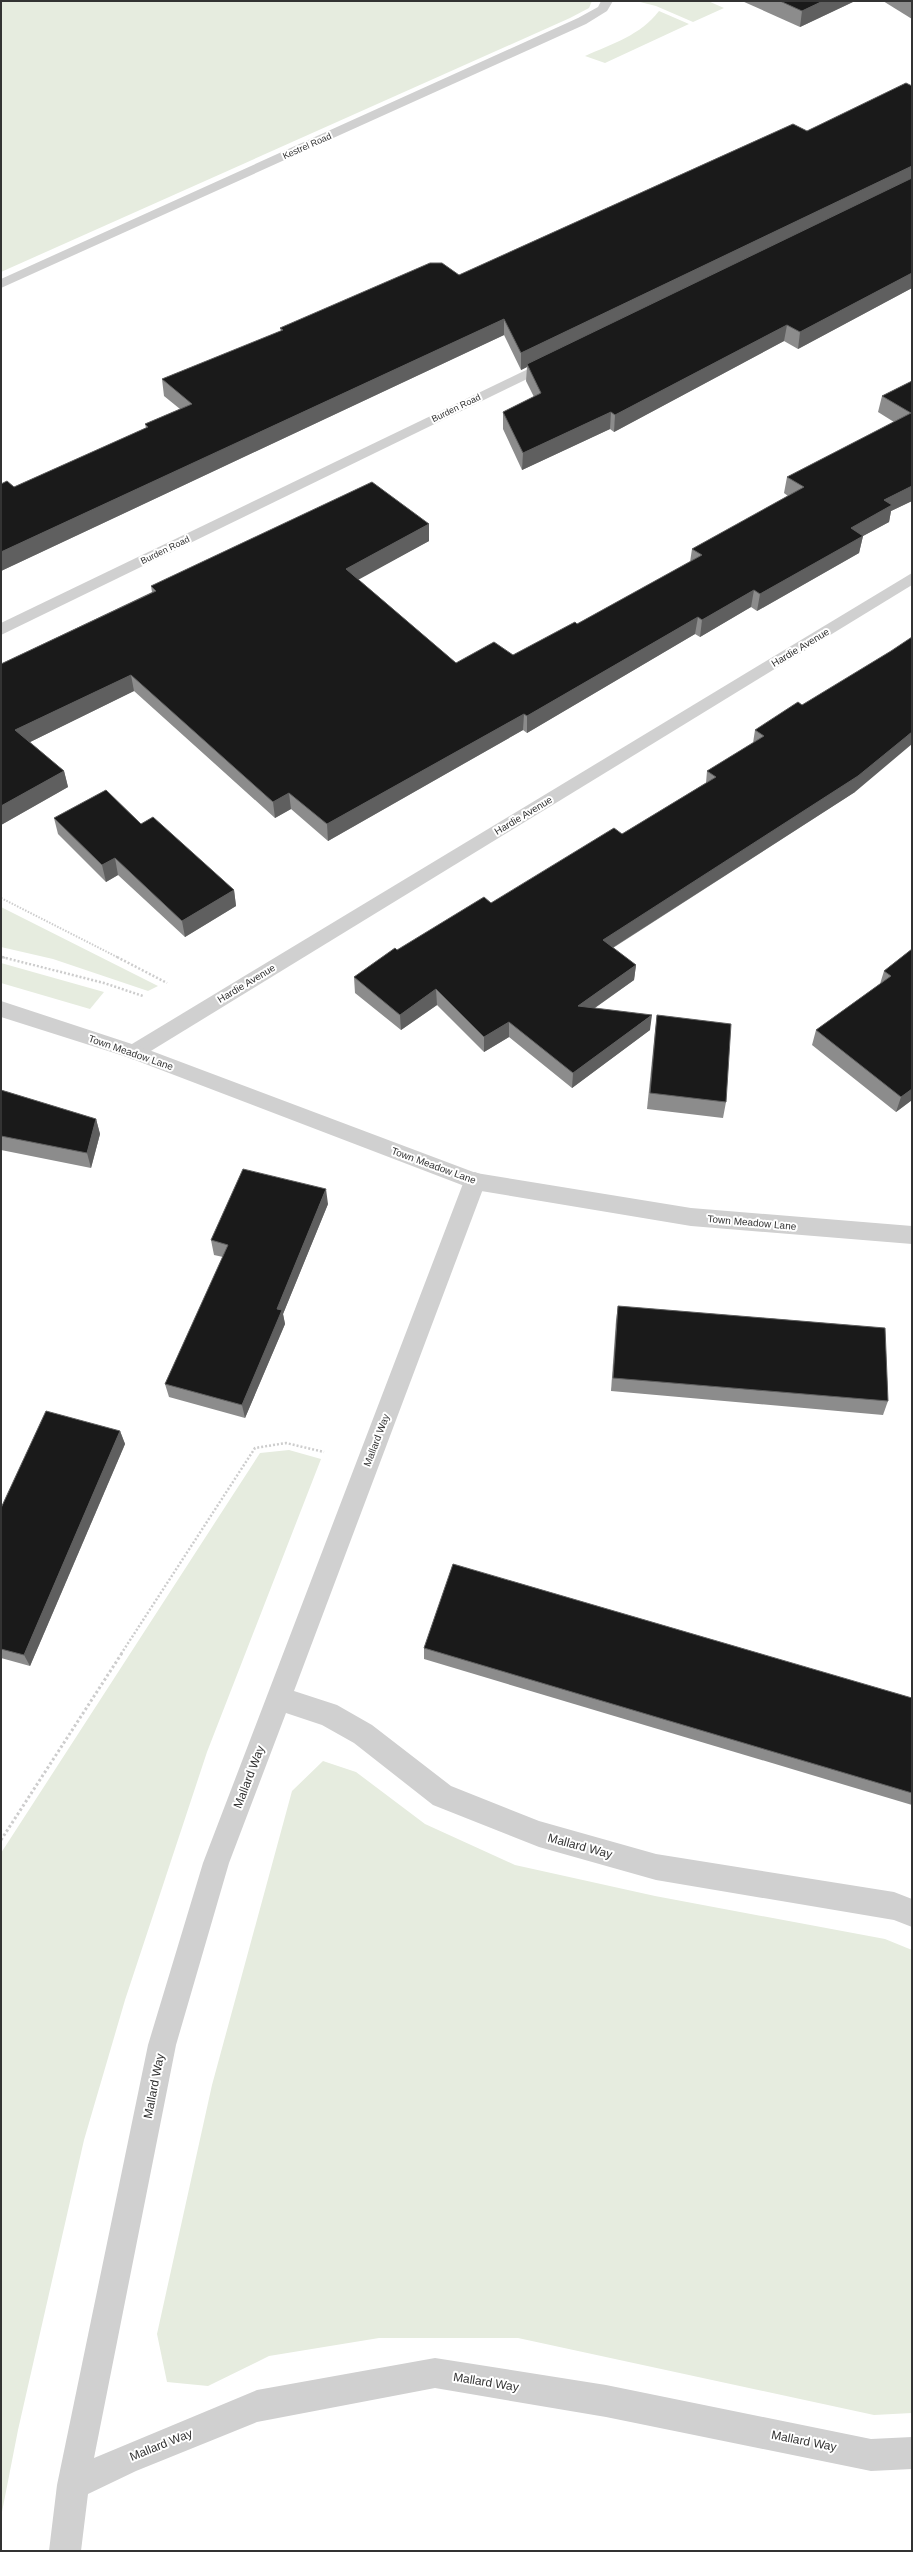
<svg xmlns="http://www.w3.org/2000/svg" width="913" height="2552" viewBox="0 0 913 2552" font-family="Helvetica,sans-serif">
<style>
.green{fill:#e6ecdf}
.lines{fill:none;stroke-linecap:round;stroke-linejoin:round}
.path-far2{stroke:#cdcdcd;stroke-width:2;stroke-dasharray:1.5 1.5;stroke-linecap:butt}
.path-far1{stroke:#cdcdcd;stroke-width:2.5;stroke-dasharray:2 2;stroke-linecap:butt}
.path{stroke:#cdcdcd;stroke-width:3;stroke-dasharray:2.5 2.5;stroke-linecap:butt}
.minor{fill:#d0d0d0;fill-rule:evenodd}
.tertiary{fill:#d0d0d0;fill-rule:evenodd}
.wall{fill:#8c8c8c}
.shaded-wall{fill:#5f5f5f}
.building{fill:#1a1a1a;stroke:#5f5f5f}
.labels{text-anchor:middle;stroke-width:4;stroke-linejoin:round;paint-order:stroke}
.far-street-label{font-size:9px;fill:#333;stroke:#fff}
.street-label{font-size:10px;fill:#333;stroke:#fff}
.near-street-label{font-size:12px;fill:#333;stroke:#fff}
</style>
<rect width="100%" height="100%" fill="#fff"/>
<g class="green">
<path d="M1 1H592L589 8 570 18 1 272Z"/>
<path d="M636 1H708L724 8 693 22 656 6Z"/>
<path d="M659 11 689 24 605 63 585 56C612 44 641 35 659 11Z"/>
<path d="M1 907 158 986 148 991 53 959 1 947Z"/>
<path d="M1 963 104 992 90 1009 1 983Z"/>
<path d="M289 1450 321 1459 207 1752 125 2000 84 2140 18 2430 1 2517V1853L260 1453Z"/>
<path d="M323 1761 356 1772 425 1824 515 1865 655 1896 885 1939 912 1950V2413L874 2415 518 2338H379L269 2356 208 2386 167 2382 157 2334 212 2085 292 1791Z"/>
</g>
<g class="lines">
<g class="path-far2">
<path d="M1 898 119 958"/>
<path d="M1 957 6 958"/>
</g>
<g class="path-far1">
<path d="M2 957 104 983 143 996"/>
<path d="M117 957 167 983"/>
<path d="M121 1654 255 1448 286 1443 324 1452"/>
</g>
<path class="path" d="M1 1840 122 1653"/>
<g class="minor">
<path d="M601 1H613L607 11 586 24 1 288V279L578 18 598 7Z"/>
<path d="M553 357 560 361 558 364 1 635V623Z"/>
<path d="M912 573V585L141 1057 134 1060 127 1057 124 1052 127 1047Z"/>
<path d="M475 1172 483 1175 486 1181 294 1691 337 1705 372 1725 451 1786 539 1821 656 1854 894 1892 912 1899V1927L894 1920 656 1880 539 1847 433 1805 354 1743 322 1725 286 1713 229 1863 176 2045 94 2458 257 2390 435 2358 606 2385 871 2439 912 2437V2469L871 2471 606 2417 435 2388 257 2422 136 2471 88 2494 81 2551H49L57 2485 148 2045 203 1863 464 1181 467 1175Z"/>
</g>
<path class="tertiary" d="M1 1001 141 1047 476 1173 691 1208 912 1226V1244L691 1226 475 1190 127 1057 1 1017Z"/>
</g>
<g class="wall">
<path d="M742 1H855L800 27Z"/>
<path d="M883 1H912V19Z"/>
<path d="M912 86V288L798 349 784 341 614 432 610 429 522 470 503 429V412L534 397 526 381 527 367 521 370 504 335 1 571V484L14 487 146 428 145 424 180 409 164 396 162 379 281 331 280 328 459 275 807 131Z"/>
<path d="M912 381V501L891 511 889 522 863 536 859 553 757 611 751 607 700 637 695 634 527 733 523 730 328 841 291 809 275 818 134 691 30 742 64 771 68 787 1 825V664L152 592 151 586 429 524V541L358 579 456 663 513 655 577 624 690 562 692 549 788 496 784 493 787 477 894 422 878 412 882 396Z"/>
<path d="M755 730 855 792 613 948 636 965 634 980 595 1008 650 1030 572 1088 509 1037 484 1052 437 1005 401 1030 355 993 354 977 397 950 491 903 622 834 706 783 707 771 753 743Z"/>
<path d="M54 818 141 824 234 890 236 906 185 937 118 875 106 882 58 834Z"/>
<path d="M912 949V1100L896 1112 812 1045 816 1030 880 984 884 971Z"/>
<path d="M657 1015 726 1102 723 1118 647 1109 655 1031Z"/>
<path d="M1 1090 96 1119 100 1134 91 1168 1 1150Z"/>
<path d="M328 1204 283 1314 285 1324 245 1418 169 1397 165 1384 223 1257 214 1255 211 1240Z"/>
<path d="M618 1306 888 1401 883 1415 611 1391 616 1320Z"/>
<path d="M120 1431 125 1444 30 1666 1 1658V1508Z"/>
<path d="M424 1648 912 1698V1805L424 1659Z"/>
</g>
<g class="shaded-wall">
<path d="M823 1H855L800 27 802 11Z"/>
<path d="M912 166V177L911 181 527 364V367L521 370V353Z"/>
<path d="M912 273V288L798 349 800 332Z"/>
<path d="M504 319V335L1 571V552Z"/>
<path d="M787 325 784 341 614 432 615 415Z"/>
<path d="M611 412 610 429 522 470 523 453Z"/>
<path d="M912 486V501L891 511 889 522 863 536 859 553 757 611 760 594 851 528 884 500Z"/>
<path d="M429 524V541L347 586 346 569Z"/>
<path d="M754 590 751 607 700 637 702 620Z"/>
<path d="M698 617 695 634 527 733V716Z"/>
<path d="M131 675 134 691 20 747 15 730Z"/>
<path d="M524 714 523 730 328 841 327 824Z"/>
<path d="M912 732V744L855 792 601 955 603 940Z"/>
<path d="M64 771 68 787 1 825V806Z"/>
<path d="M289 793 291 809 275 818 273 802Z"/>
<path d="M115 858 118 875 106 882 102 865Z"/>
<path d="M234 890 236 906 185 937 182 921Z"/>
<path d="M636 965 634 980 576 1021 578 1006Z"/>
<path d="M436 989 437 1005 401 1030 400 1015Z"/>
<path d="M652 1015 650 1030 572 1088 573 1073Z"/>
<path d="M509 1022V1037L484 1052V1037Z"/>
<path d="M912 1089V1100L896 1112 901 1097Z"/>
<path d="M96 1119 100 1134 91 1168 87 1153Z"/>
<path d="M326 1189 328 1204 283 1314 285 1324 245 1418 242 1405 277 1309Z"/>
<path d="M120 1431 125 1444 30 1666 24 1655Z"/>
</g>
<g class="building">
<path d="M780 1H823L802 11Z"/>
<path d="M906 83 912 86V166L521 353 504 319 1 552V484L7 481 14 487 148 427 145 424 192 404 162 379 283 330 280 328 430 263H442L459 275 793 124 807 131Z"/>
<path d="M912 178V273L800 332 787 325 615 415 611 412 523 453 503 412 541 393 527 364Z"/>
<path d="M912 381V486L884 500 892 505 851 528 863 536 760 594 754 590 702 620 698 617 527 716 524 714 327 824 289 793 273 802 131 675 15 730 64 771 1 806V664L156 591 151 586 372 482 429 524 346 569 456 663 494 642 513 655 575 622 577 624 702 555 692 549 804 487 787 477 911 413 882 396Z"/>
<path d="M912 637V732L858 776 603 940 636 965 578 1006 652 1015 573 1073 509 1022 484 1037 436 989 400 1015 354 977 395 948 397 950 484 897 491 903 614 828 622 834 716 777 707 771 764 736 755 730 798 702 802 705 891 651Z"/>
<path d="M106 790 141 824 153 817 234 890 182 921 115 858 102 865 54 818Z"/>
<path d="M912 949V1089L901 1097 816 1030 891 976 884 971Z"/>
<path d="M657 1015 731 1024 726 1102 650 1093Z"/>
<path d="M1 1090 96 1119 87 1153 1 1136Z"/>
<path d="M243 1169 326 1189 277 1309 282 1310 242 1405 165 1384 228 1245 211 1240Z"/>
<path d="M618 1306 885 1328 888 1401 613 1378Z"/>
<path d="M46 1411 120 1431 24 1655 1 1649V1508Z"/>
<path d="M453 1564 912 1698V1793L424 1648Z"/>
</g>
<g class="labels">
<g class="far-street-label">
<text transform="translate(307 146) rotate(-24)" y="3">Kestrel Road</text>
<text transform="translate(456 408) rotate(-26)" y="3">Burden Road</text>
<text transform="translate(165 550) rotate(-26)" y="3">Burden Road</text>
</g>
<g class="street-label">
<text transform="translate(800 647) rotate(-31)" y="4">Hardie Avenue</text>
<text transform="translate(523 815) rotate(-31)" y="4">Hardie Avenue</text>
<text transform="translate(246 983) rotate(-31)" y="4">Hardie Avenue</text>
<text transform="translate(131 1052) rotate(19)" y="4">Town Meadow Lane</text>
<text transform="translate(434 1165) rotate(20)" y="4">Town Meadow Lane</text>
<text transform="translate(752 1222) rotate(5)" y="4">Town Meadow Lane</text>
<text transform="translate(376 1440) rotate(-69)" y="4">Mallard Way</text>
</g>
<g class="near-street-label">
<text transform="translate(249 1777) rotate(-69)" y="4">Mallard Way</text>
<text transform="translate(580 1846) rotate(15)" y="4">Mallard Way</text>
<text transform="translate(154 2086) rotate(-79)" y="4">Mallard Way</text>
<text transform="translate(486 2382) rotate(9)" y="4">Mallard Way</text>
<text transform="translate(804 2441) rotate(11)" y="4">Mallard Way</text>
<text transform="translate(161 2445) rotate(-22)" y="4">Mallard Way</text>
</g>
</g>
<rect width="913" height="2552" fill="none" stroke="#333333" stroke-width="4"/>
</svg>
